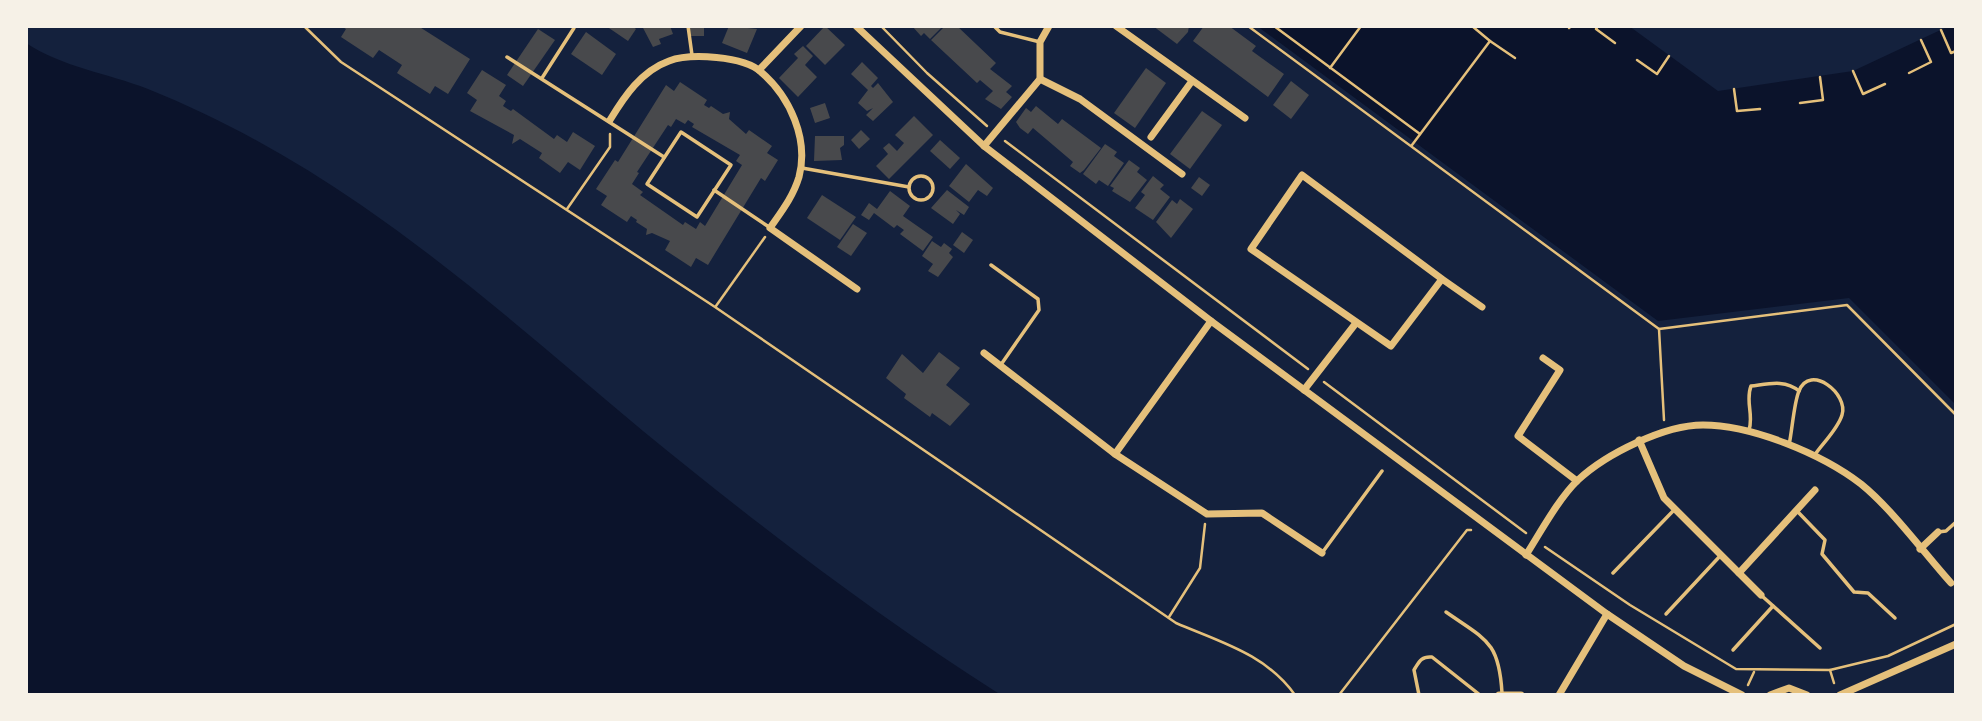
<svg xmlns="http://www.w3.org/2000/svg" width="1982" height="721" viewBox="0 0 1982 721" font-family="'IBM Plex Serif',serif">
<style>
.water{fill:#0b132b}
.building{fill:#48494c;fill-rule:evenodd}
.lines{fill:none;stroke-linecap:round;stroke-linejoin:round}
.path{stroke:#e5c07b;stroke-width:2.5}
.service{stroke:#e5c07b;stroke-width:3.5}
.minor{stroke:#e5c07b;stroke-width:7}
</style>
<rect width="100%" height="100%" fill="#14213d"/>
<g class="water">
<path d="M1257 26H1629L1718 91 1853 71 1949 26H1956V405L1849 298 1658 321Z"/>
<path d="M26 43C62 67 107 73 148 89 223 119 294 159 361 205 460 273 551 354 643 431 758 525 875 615 1001 695H26Z"/>
</g>
<g class="building">
<path d="M341 26H418L470 59 448 94 435 86 430 94 397 73 402 65 379 50 373 58 341 37 346 29Z"/>
<path d="M606 26H632L636 29 628 41Z"/>
<path d="M642 26H670L673 34 659 39 661 44 653 47Z"/>
<rect x="690" y="26" width="14" height="10"/>
<path d="M729 26 757 29 747 53 722 43Z"/>
<path d="M825 26 845 45 825 65 806 46Z"/>
<path d="M912 26H943L930 39 924 33 921 36Z"/>
<path d="M945 26H957L996 63 990 69 1012 86 1006 92 1012 97 1001 109 985 99 993 91 980 80 977 83 931 40Z"/>
<path d="M1153 26H1189L1188 32 1177 44Z"/>
<path d="M1204 26H1229L1256 46 1252 51 1284 74 1268 97 1193 41Z"/>
<path d="M538 29 555 40 523 86 507 75Z"/>
<path d="M586 32 616 54 602 75 571 54Z"/>
<path d="M803 46 813 56 805 65 817 77 798 97 779 78 798 58 794 54Z"/>
<path d="M862 62 878 78 871 86 873 88 878 83 893 102 873 121 866 115 873 108 867 111 858 103 868 90 851 74Z"/>
<path d="M1146 68 1166 83 1135 128 1114 113Z"/>
<path d="M482 70 506 85 499 96 506 101 503 106 511 111 513 109 554 139 557 135 567 142 573 132 595 146 580 170 568 162 560 173 539 158 542 153 520 139 512 144 514 135 470 111 477 100 467 93Z"/>
<path d="M1291 81 1309 95 1291 119 1273 105Z"/>
<path d="M680 82 707 100 704 105 709 108 711 106 723 114 730 112 729 119 746 134 749 130 772 146 767 153 778 160 765 181 761 178 708 265 696 258 691 267 665 250 670 241 652 233 646 235 647 229 636 222 637 220 631 216 627 222 601 205 607 196 596 189 615 160 618 162 666 85 674 91ZM676 119 685 124 688 120 694 124 692 127 740 155 736 161 742 165 705 226 700 222 696 229 685 222 683 225 640 195 643 192 632 184 639 173 637 172 668 125 671 127Z"/>
<path d="M825 103 830 118 815 123 810 108Z"/>
<path d="M1036 106 1058 124 1062 119 1101 148 1084 170 1080 173 1070 166 1073 162 1033 128 1028 134 1020 128 1016 122 1026 108 1031 112Z"/>
<path d="M1202 111 1222 125 1190 169 1170 154Z"/>
<path d="M914 116 933 135 889 179 876 166 888 154 883 148 889 143 897 151 904 143 895 135Z"/>
<path d="M861 130 870 139 859 149 851 140Z"/>
<path d="M815 136H844V145L840 148 842 160 814 161Z"/>
<path d="M940 140 960 158 950 169 930 151Z"/>
<path d="M1105 144 1117 152 1114 156 1124 163 1108 186 1099 180 1096 184 1083 174Z"/>
<path d="M1129 160 1140 168 1137 172 1147 180 1130 202 1112 191 1114 188 1110 186Z"/>
<path d="M966 164 993 188 987 196 978 190 969 202 949 186Z"/>
<path d="M1153 176 1164 185 1160 189 1170 197 1153 220 1135 208 1145 195 1141 192Z"/>
<path d="M1199 177 1210 185 1202 196 1191 188Z"/>
<path d="M947 190 969 207 964 215 956 210 960 214 953 224 931 208Z"/>
<path d="M890 191 910 206 903 216 933 237 923 251 900 234 904 230 897 225 894 228 874 213 869 220 861 215 869 203 877 209Z"/>
<path d="M822 195 856 217 840 240 807 218Z"/>
<path d="M1180 199 1193 209 1171 238 1156 222 1172 200 1177 204Z"/>
<path d="M853 224 867 233 851 256 837 247Z"/>
<path d="M962 232 973 240 964 253 953 245Z"/>
<path d="M932 241 941 247 944 243 952 249 949 253 953 257 938 277 928 271 933 264 922 256Z"/>
<path d="M939 352 960 368 946 385 970 404 950 426 932 413 930 417 904 398 906 394 886 378 902 354 923 373Z"/>
</g>
<g class="lines">
<g class="path">
<path d="M304 26 341 62 715 307 1176 623C1220 642 1266 654 1295 695"/>
<path d="M881 26 927 73 987 126"/>
<path d="M1248 26 1659 329 1847 305 1956 415"/>
<path d="M1274 26 1420 134"/>
<path d="M1598 26 1596 29 1615 43"/>
<path d="M1569 28 1571 26"/>
<path d="M1941 30 1951 53 1956 51"/>
<path d="M1490 41 1515 58"/>
<path d="M1637 60 1657 74 1669 56"/>
<path d="M1330 68 1361 26"/>
<path d="M1853 71 1863 94 1885 84"/>
<path d="M1909 73 1931 62 1921 40"/>
<path d="M1734 89 1737 111 1760 109"/>
<path d="M1800 103 1823 100 1820 77"/>
<path d="M1005 141 1308 369"/>
<path d="M1412 145 1490 41 1472 26"/>
<path d="M567 209 610 147V134"/>
<path d="M716 306 765 237"/>
<path d="M1659 329 1664 420"/>
<path d="M1324 382 1526 533"/>
<path d="M1545 547 1630 605 1736 669 1830 670 1888 656 1956 624"/>
<path d="M1169 617 1200 568 1205 524"/>
<path d="M1830 670 1834 683"/>
<path d="M1748 685 1754 672"/>
<path d="M1339 695 1467 530H1471"/>
</g>
<g class="service">
<path d="M688 26 692 55"/>
<path d="M994 26 1000 32 1040 42"/>
<path d="M507 57 664 157"/>
<path d="M542 78 574 28"/>
<path d="M681 132 731 165 697 217 647 184Z"/>
<path d="M802 168 909 187"/>
<circle cx="921" cy="188" r="12"/>
<path d="M714 190 769 227"/>
<path d="M991 265 1038 299 1039 310 1000 366"/>
<path d="M1749 430C1754 415 1745 401 1751 386 1768 384 1785 379 1799 391"/>
<path d="M1789 445C1792 432 1794 402 1799 391 1810 363 1849 394 1842 415 1838 429 1822 444 1814 456"/>
<path d="M1798 512 1825 540 1822 554 1854 592 1868 593 1895 618"/>
<path d="M1938 532 1946 531 1956 522"/>
<path d="M1322 553 1382 471"/>
<path d="M1613 573 1674 510"/>
<path d="M1762 596 1820 648"/>
<path d="M1446 612C1486 640 1499 641 1502 693"/>
<path d="M1666 614 1721 555"/>
<path d="M1733 650 1773 606"/>
<path d="M1419 695 1414 670C1419 662 1421 656 1432 657L1480 695"/>
</g>
<g class="minor">
<path d="M856 26 984 146 1211 321 1607 614 1684 666 1742 695"/>
<path d="M1116 26 1245 118"/>
<path d="M759 70 801 26"/>
<path d="M1040 79 1080 99 1182 174"/>
<path d="M610 120C624 97 641 71 669 61 690 53 744 56 761 72 790 97 809 139 799 177 793 197 781 212 770 228L857 289"/>
<path d="M1151 137 1192 81"/>
<path d="M984 146 1040 79V42L1049 26"/>
<path d="M1442 279 1302 175 1251 249 1391 346 1442 279 1482 307"/>
<path d="M984 353 1115 454 1207 514 1262 513 1322 553"/>
<path d="M1543 358 1560 370 1518 436 1577 481"/>
<path d="M1304 390 1356 323"/>
<path d="M1639 440 1664 498 1761 595"/>
<path d="M1115 454 1211 321"/>
<path d="M1920 549 1938 532"/>
<path d="M1526 555C1540 533 1559 498 1578 480 1606 454 1664 425 1703 425 1752 425 1822 454 1861 484 1892 509 1924 553 1951 583"/>
<path d="M1739 573 1815 490"/>
<path d="M1499 695H1521"/>
<path d="M1559 695 1607 614"/>
<path d="M1770 695 1789 688 1807 695"/>
<path d="M1840 695 1956 644"/>
</g>
</g>
<rect width="1982" height="721" fill="none" stroke="#f6f1e7" stroke-width="56"/>
</svg>
